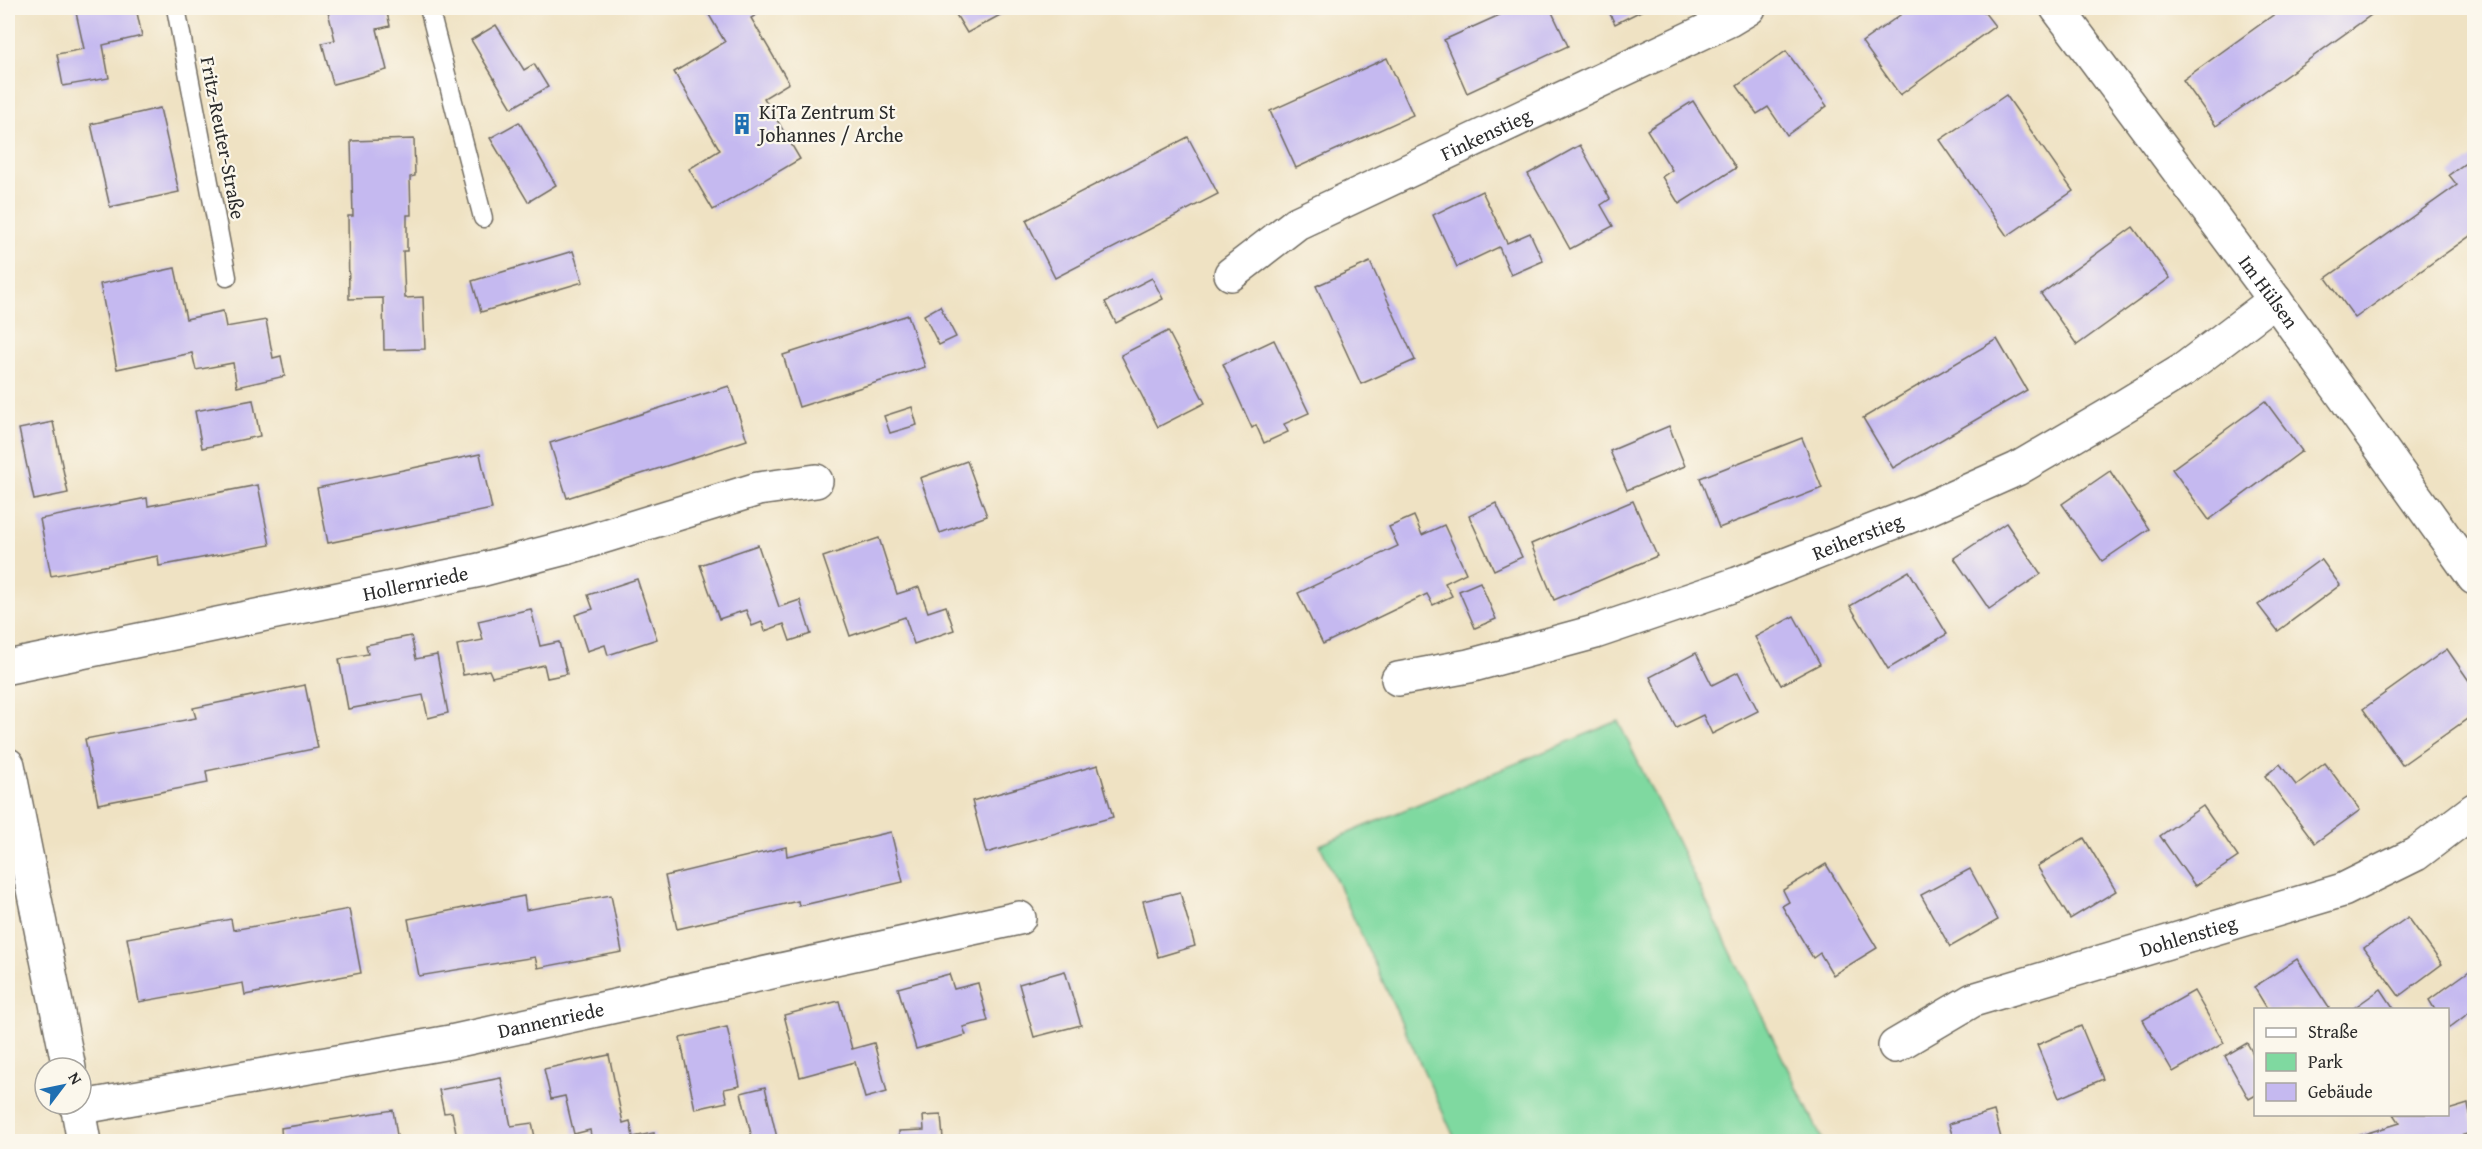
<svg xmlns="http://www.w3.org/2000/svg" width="2482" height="1149" viewBox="0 0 2482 1149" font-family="'Gentium Book Plus',serif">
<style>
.green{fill:#7fd9a0;stroke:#558266;stroke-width:1.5}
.building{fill:#c5b9f0}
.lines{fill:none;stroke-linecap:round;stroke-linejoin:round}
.service-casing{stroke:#706b60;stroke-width:21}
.minor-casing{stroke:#706b60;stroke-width:36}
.service{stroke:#fff;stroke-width:18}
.minor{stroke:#fff;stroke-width:33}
.labels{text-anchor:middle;stroke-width:4.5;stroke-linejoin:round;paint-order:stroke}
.poi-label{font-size:20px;fill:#2b2b2b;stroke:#fbf7ec;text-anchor:start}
.street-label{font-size:20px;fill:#2b2b2b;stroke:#fbf7ec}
</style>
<rect width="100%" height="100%" fill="#fbf7ec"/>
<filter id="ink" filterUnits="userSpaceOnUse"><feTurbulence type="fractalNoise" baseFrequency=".0167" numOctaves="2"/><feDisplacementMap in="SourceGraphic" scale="12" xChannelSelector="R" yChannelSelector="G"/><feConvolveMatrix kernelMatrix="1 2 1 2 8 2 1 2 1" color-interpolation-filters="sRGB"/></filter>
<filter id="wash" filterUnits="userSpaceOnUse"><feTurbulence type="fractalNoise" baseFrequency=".008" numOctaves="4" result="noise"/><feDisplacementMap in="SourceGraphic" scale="24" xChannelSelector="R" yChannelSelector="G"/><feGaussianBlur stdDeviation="1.35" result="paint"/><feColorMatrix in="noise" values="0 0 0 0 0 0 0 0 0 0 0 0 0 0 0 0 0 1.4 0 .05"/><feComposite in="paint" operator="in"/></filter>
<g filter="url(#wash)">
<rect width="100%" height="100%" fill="#efe2c3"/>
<path class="green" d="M1618 721 1823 1141H1456L1320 845Z"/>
<g id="blocks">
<g class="building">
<path d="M75 8H136L142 36 103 45 109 78 63 86 57 54 84 49Z"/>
<path d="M327 8H386L390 26 377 29 387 70 333 84 322 43 335 40Z"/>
<path d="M705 8H768L751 18 789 83 764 98 800 159 713 210 689 169 720 150 674 72 725 42Z"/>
<path d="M952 8H1013L967 33Z"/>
<path d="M1515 8H1550L1568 46 1467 93 1444 40Z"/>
<path d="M1607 8H1647L1615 24Z"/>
<path d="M1910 8H1981L1995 26 1900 95 1862 42Z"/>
<path d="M2283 8H2366L2371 15 2216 126 2183 80Z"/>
<path d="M496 25 524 70 534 64 548 87 512 108 471 40Z"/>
<path d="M1786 51 1827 106 1787 135 1768 107 1757 114 1737 86Z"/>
<path d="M1387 58 1413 115 1296 168 1270 111Z"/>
<path d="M2006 95 2073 191 2007 236 1940 140Z"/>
<path d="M1693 101 1736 168 1679 204 1662 177 1672 170 1647 130Z"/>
<path d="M160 108 179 192 110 207 91 124Z"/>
<path d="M519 122 556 185 528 202 490 138Z"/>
<path d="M1188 137 1218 194 1055 278 1026 220Z"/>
<path d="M414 139 415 176 410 177 411 215H407V251H403L405 298 423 297 425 349 384 350 383 298 349 299 348 216H353L351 141Z"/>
<path d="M1580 145 1610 199 1601 205 1613 226 1570 249 1528 174Z"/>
<path d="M2474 157V233L2355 318 2326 278 2457 185 2449 175Z"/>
<path d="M1482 191 1507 243 1530 233 1543 261 1511 275 1499 247 1457 267 1433 215Z"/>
<path d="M2133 227 2170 278 2077 345 2041 294Z"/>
<path d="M573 251 583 282 481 312 472 281Z"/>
<path d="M1370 262 1415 360 1361 384 1316 286Z"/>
<path d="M175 268 186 319 223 311 226 327 266 320 273 358 281 356 285 376 237 387 233 363 196 370 192 353 117 369 100 284Z"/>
<path d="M1152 278 1163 299 1116 323 1105 302Z"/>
<path d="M940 306 956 337 939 345 924 315Z"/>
<path d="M908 315 925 367 799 407 783 355Z"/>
<path d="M1168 331 1205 403 1158 427 1121 355Z"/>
<path d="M1997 339 2027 390 1893 468 1863 418Z"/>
<path d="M1274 340 1309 413 1284 424 1288 432 1264 443 1256 425 1252 428 1223 364Z"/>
<path d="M729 386 747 440 567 498 550 443Z"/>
<path d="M253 400 260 436 202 448 195 411Z"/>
<path d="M2265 401 2302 451 2209 520 2172 469Z"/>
<path d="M912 407 917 425 890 433 884 416Z"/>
<path d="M53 422 68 493 34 500 19 429Z"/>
<path d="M1669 426 1685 466 1627 490 1610 451Z"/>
<path d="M1802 438 1822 488 1719 528 1700 478Z"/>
<path d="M480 454 492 509 328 543 317 488Z"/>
<path d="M967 461 987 516 940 533 920 478Z"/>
<path d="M2110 471 2149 529 2102 561 2062 504Z"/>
<path d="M258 485 270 545 159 566 158 556 51 576 40 519 147 498 148 506Z"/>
<path d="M1633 501 1657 556 1554 600 1531 544Z"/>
<path d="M1496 503 1522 557 1494 570 1469 516Z"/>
<path d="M1414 516 1422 535 1444 525 1466 573 1445 583 1452 596 1433 605 1427 594 1323 644 1298 593 1398 546 1389 527Z"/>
<path d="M2006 523 2041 574 1989 609 1954 558Z"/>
<path d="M879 538 897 594 919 587 928 612 946 606 954 630 914 644 905 617 850 636 823 557Z"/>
<path d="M758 545 779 607 800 600 811 634 790 641 784 624 765 631 762 622 752 626 746 610 719 619 700 565Z"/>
<path d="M2321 559 2340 585 2278 631 2258 605Z"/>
<path d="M1909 571 1947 634 1888 669 1850 606Z"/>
<path d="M637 579 657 639 608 655 605 645 587 651 575 615 593 609 588 595Z"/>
<path d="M1480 582 1496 619 1475 628 1459 591Z"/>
<path d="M531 609 540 646 559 642 567 674 547 678 544 665 492 677 489 670 463 675 457 645 483 640 478 621Z"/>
<path d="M1794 616 1820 664 1781 685 1755 637Z"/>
<path d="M411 636 416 659 437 655 448 713 428 718 423 695 348 709 339 659 368 654 366 645Z"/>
<path d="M2447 649 2474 688V714L2402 765 2363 709Z"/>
<path d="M1696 653 1712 685 1738 672 1758 711 1712 734 1703 715 1676 728 1650 677Z"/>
<path d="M305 685 318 748 206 771 208 783 98 804 85 739 196 718 193 708Z"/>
<path d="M2325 763 2360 810 2315 843 2265 776 2280 764 2296 785Z"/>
<path d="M1098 765 1113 817 986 853 972 801Z"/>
<path d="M2203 806 2238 857 2195 886 2160 836Z"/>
<path d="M891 832 903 882 799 906 798 901 677 929 665 876 786 847 787 856Z"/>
<path d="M2084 838 2116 891 2070 919 2037 866Z"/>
<path d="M1826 864 1877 948 1833 975 1820 953 1813 958 1782 906 1789 902 1783 890Z"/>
<path d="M1970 869 1998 920 1950 947 1921 895Z"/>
<path d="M1180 892 1195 946 1158 957 1143 901Z"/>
<path d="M611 895 622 952 538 968 535 957 419 976 408 919 524 896 526 910Z"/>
<path d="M349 909 361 973 245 995 243 983 139 1002 127 938 231 919 233 930Z"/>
<path d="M2408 917 2442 964 2399 996 2364 948Z"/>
<path d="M2297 959 2329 1008 2327 1010H2268L2254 987Z"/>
<path d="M2472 969 2474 973V1009L2449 1028 2448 1010H2435L2429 1000Z"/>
<path d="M1065 971 1081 1025 1034 1037 1019 984Z"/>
<path d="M949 974 954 989 978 983 988 1021 963 1027 966 1035 916 1049 898 988Z"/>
<path d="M2381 989 2395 1010H2351Z"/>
<path d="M2194 991 2224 1043 2173 1072 2143 1020Z"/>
<path d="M839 1001 852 1049 874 1043 887 1092 865 1098 855 1062 800 1077 784 1015Z"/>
<path d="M2081 1026 2103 1079 2059 1098 2037 1045Z"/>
<path d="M727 1027 740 1086 724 1089 727 1102 695 1109 680 1038Z"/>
<path d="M2247 1043 2256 1059V1095L2249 1099 2225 1056Z"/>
<path d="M609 1055 623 1123 630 1121 633 1137 654 1133 655 1142H592L590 1130 574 1134 565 1096 551 1099 544 1069Z"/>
<path d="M501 1078 511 1126 532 1123 536 1142H458L452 1112 444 1113 439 1090Z"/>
<path d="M765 1087 778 1142H753L741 1093Z"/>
<path d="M2468 1104 2474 1132 2440 1142H2338L2400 1123 2394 1114H2448V1110Z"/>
<path d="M393 1110 398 1142H282L281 1128Z"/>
<path d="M1994 1111 2002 1142H1954L1949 1124Z"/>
<path d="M941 1115 943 1139 899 1142V1131L924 1130 923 1116Z"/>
</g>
</g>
</g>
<g filter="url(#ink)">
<use href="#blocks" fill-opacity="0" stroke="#706b60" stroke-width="1.5"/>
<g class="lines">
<defs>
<g id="service">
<path d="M176 8 227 277"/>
<path d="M429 8 483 218"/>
</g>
<g id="minor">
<path id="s1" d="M2057 8 2275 300 2474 578"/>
<path id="s2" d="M1231 274 1297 223 1729 20 1749 8"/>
<path id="s3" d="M8 667 480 570 569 547 758 489 816 481"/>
<path id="s4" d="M1398 679 1469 666 1595 632 1737 584 1918 513 2017 469 2111 414 2183 370 2275 300"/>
<path d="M8 765 69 1068"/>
<path id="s5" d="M1895 1046 1973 1000 2343 890 2416 854 2474 810"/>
<path d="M77 1104 84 1142"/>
<path id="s6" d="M77 1108 450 1042 1019 918"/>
</g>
</defs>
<use href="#service" class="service-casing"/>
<use href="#minor" class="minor-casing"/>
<use href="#service" class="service"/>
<use href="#minor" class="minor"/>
</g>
</g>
<defs>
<symbol id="building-bare" viewBox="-9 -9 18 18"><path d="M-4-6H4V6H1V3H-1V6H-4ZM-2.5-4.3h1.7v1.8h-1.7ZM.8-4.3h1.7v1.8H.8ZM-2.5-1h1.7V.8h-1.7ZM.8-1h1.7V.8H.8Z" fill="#1f6fb2" stroke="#fbf7ec" stroke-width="2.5" paint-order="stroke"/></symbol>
</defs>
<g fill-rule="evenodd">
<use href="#building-bare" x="727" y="109" width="30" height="30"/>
</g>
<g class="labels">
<g class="poi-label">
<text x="759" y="119">KiTa Zentrum St<tspan x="759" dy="23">Johannes / Arche</tspan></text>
</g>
<g class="street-label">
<text dy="7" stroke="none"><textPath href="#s2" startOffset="292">Finkenstieg</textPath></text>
<text transform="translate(223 138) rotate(79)" y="7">Fritz-Reuter-Straße</text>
<text dy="7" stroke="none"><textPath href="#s1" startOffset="354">Im Hülsen</textPath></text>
<text dy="7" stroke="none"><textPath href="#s4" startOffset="482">Reiherstieg</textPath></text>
<text dy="7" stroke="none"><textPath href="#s3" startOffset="416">Hollernriede</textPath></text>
<text dy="7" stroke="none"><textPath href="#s5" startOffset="315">Dohlenstieg</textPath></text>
<text dy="7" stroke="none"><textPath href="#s6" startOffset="482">Dannenriede</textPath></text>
</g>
</g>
<rect width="2482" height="1149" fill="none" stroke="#fbf7ec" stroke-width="30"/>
<rect x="2254" y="1008" width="195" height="108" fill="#fbf7ec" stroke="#a8a59f" stroke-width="1.5"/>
<rect x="2266" y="1028" width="30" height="9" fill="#ffffff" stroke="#a8a59f" stroke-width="1.5"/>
<text x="2308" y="1038" font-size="18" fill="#2b2b2b">Straße</text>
<rect x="2266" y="1053" width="30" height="18" fill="#7fd9a0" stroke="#a8a59f" stroke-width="1.5"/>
<text x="2308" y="1068" font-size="18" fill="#2b2b2b">Park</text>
<rect x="2266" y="1083" width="30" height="18" fill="#c5b9f0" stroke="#a8a59f" stroke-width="1.5"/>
<text x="2308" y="1098" font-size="18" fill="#2b2b2b">Gebäude</text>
<g transform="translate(63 1086) rotate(58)"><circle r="28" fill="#fbf7ec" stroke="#a8a59f" stroke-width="1.5"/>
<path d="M0-4.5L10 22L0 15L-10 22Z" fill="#1f6fb2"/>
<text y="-9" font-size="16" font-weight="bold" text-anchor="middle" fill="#2b2b2b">N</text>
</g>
</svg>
